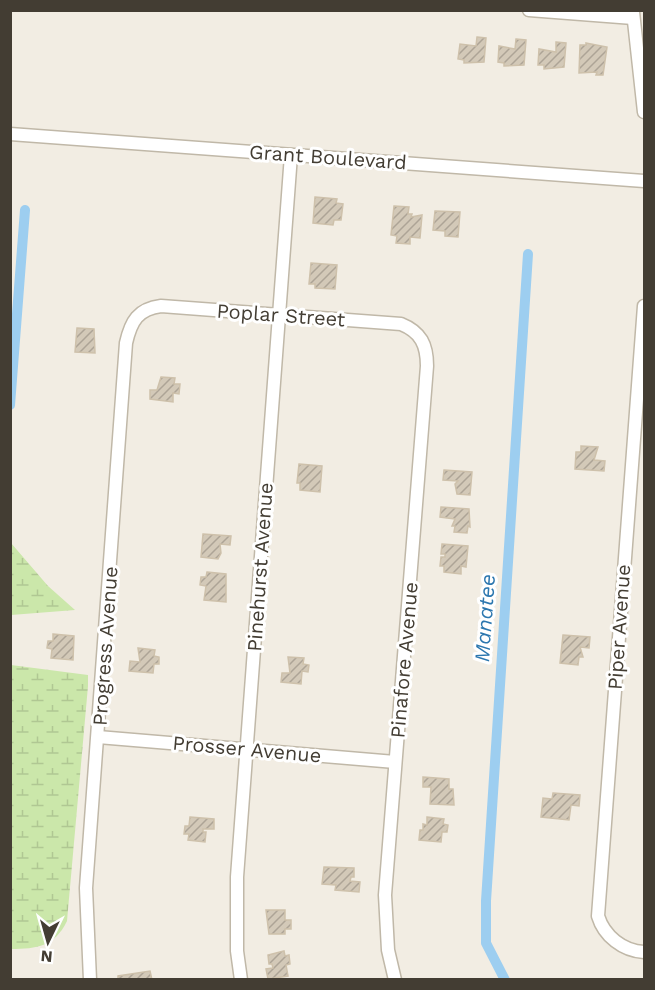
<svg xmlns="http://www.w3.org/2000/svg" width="655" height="990" viewBox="0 0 655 990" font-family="'Work Sans',sans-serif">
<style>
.wetland{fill:url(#wetland-marsh)}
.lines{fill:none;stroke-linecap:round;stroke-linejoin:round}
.canal{stroke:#9dcef0;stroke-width:10}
.building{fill:url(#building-hatch);stroke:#cec1ab;stroke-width:1.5}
.minor-casing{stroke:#c0b8a8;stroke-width:15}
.minor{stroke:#fff;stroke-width:12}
.labels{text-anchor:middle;stroke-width:6;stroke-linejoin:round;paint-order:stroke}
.street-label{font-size:20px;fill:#433d33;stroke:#fff}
.water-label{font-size:21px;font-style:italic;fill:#2c77af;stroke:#fff}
</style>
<defs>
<pattern id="wetland-marsh" width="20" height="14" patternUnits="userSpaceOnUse" patternTransform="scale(1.5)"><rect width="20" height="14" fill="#cbe7aa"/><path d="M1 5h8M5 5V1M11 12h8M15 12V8" fill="none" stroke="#b0c793"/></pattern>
<pattern id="building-hatch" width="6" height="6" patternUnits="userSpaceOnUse" patternTransform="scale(1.5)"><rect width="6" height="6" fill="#d3c9b8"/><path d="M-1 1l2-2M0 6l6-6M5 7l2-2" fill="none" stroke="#ada496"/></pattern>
</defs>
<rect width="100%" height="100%" fill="#f2ede3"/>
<g class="wetland">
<path d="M11 543 48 586 75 610 11 615Z"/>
<path d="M11 665 88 675V686L67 921C55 946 37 949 11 949Z"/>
</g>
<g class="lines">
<g class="canal">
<path d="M10 405 25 210"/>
<path d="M505 980 486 943V901L528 254"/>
</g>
</g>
<g class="building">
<path d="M477 37 486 38 484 62 464 63V60L458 59 460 44 476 46Z"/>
<path d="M516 39 526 40 524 65 504 66V63L498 62 499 46 515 49Z"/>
<path d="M556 42 566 43 564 67 544 69V65H538L539 49 556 52Z"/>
<path d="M586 43 607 47 603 75H596L597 72 579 73 580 45H586Z"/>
<path d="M315 197 337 199 336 203 343 204 341 220H334L333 225 313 223Z"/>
<path d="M394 206 409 207 408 214H412L411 217 422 215 420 238 410 237V244L396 243 397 236 391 235Z"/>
<path d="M435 211 460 212 458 237 445 236V231L433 230Z"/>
<path d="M311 263 337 265 335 289 315 288V284H309Z"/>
<path d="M77 328 94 329 95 353 75 352Z"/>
<path d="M161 377 175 378 174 384H180L179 394 173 393V402L150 399V390H157Z"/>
<path d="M581 446 598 447 594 460 605 461 604 471 575 469 576 452H581Z"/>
<path d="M299 464 322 466 320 492 300 490V483H297Z"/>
<path d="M444 470 472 472 470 495 457 494 455 484 458 481 443 480Z"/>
<path d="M441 507 469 509 470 527 468 526 467 533 454 532 455 526H452L455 519 440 517Z"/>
<path d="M203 534 231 536 230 545 220 544 221 553 218 559 201 557Z"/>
<path d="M442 544 468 546 466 567 461 566V574L444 572V566H440L441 557H445V554H441Z"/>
<path d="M207 572 226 574V602L204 600 206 586 200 585 201 577H206Z"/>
<path d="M53 634 74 636 73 660 51 658 52 649 47 648 48 641H53Z"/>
<path d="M563 635 590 637 589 648 580 647 583 657H579L578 665 560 663Z"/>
<path d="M138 648 155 650 154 656 159 657V664H154L153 673 129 671 130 661 140 662Z"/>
<path d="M288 657 304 658 303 664 309 665 308 672 302 671 301 684 281 682 282 673H290Z"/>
<path d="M423 777 449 779V789H453L454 805 430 804 431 787H423Z"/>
<path d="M553 793 580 795 579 806 571 805 569 820 541 817 543 798 552 799Z"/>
<path d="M190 817 214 819V829H203V832H206L205 842 188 840 189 834H184L185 826H189Z"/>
<path d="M427 817 444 819 443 824 448 825 447 832H442L441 842 419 840 420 830H423V824L427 825Z"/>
<path d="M324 867 354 868V877H351L350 881 360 882 359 892 335 890 336 885 322 884Z"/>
<path d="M266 910H285V920H291V929H285V934H269Z"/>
<path d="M284 951 285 956 289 955 290 964 286 965 288 976 268 979 266 969 273 968 272 964H269L268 955Z"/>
<path d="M150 971 152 980H118V976Z"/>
</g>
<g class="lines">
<defs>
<g id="minor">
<path d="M529 10 633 18"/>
<path d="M633 12 644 112"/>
<path d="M10 134 644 181"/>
<path d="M644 306 598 916C604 936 623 951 644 952"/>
<path d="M98 737 395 762"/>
<path d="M90 980 86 888 126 343C131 321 138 309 161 306L401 324C421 332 427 345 427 366L385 895 388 950 395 980"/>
<path d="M241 980 237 951V877L291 155"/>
</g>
</defs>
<use href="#minor" class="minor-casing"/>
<use href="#minor" class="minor"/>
</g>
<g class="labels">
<g class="street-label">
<text transform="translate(328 157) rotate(4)" y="7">Grant Boulevard</text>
<text transform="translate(281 315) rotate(4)" y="7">Poplar Street</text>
<text transform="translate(260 567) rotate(-86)" y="7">Pinehurst Avenue</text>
<text transform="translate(619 627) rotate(-86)" y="7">Piper Avenue</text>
<text transform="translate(105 646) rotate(-86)" y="7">Progress Avenue</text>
<text transform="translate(404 660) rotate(-85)" y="7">Pinafore Avenue</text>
<text transform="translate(247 749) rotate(5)" y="7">Prosser Avenue</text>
</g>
<g class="water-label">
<text transform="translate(485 618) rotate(-86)" y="7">Manatee</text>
</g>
</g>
<rect width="655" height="990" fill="none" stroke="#433d33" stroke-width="24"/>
<g transform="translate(48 942) rotate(185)" stroke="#ffffff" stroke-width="4.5" paint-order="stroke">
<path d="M0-4.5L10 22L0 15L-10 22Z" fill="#433d33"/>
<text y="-9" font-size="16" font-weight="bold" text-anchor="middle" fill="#433d33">N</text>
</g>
</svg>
